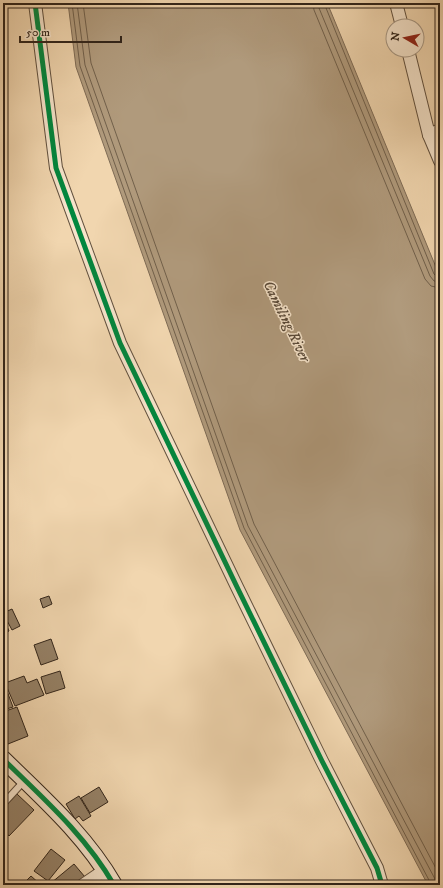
<svg xmlns="http://www.w3.org/2000/svg" width="443" height="888" viewBox="0 0 443 888" font-family="'IM FELL DW Pica',serif">
<style>
.water{fill:#b09a7c;stroke:#7e6b55}
.lines{fill:none;stroke-linecap:round;stroke-linejoin:round}
.shore{stroke:#71604b;stroke-width:1}
.building{fill:#958167;stroke:#32251a}
.lane-casing{stroke:#62513f;stroke-width:8}
.street-casing{stroke:#62513f;stroke-width:14}
.secondary-casing{stroke:#32251a;stroke-width:18}
.lane{stroke:#f6e4cb;stroke-width:6}
.street{stroke:#f6e4cb;stroke-width:12}
.secondary{stroke:#f6e4cb;stroke-width:16}
.cycleway-casing{stroke:#f6e4cb;stroke-width:8}
.cycleway{stroke:#00873e;stroke-width:5}
.labels{text-anchor:middle;stroke-width:3;stroke-linejoin:round;paint-order:stroke}
.water-label{font-size:15px;font-style:italic;fill:#584837;stroke:#f6e4cb}
</style>
<rect width="100%" height="100%" fill="#f1d6af"/>
<filter id="stains"><feTurbulence type="fractalNoise" baseFrequency=".005" numOctaves="4"/><feColorMatrix values="0 0 0 0 .2 0 0 0 0 .09 0 0 0 0 .02 0 0 0 .5 -.17"/></filter>
<radialGradient id="worn" r=".72"><stop offset=".6" stop-color="#630" stop-opacity="0"/><stop offset="1" stop-color="#630" stop-opacity=".3"/></radialGradient>
<path class="water" d="M68 3H327L331 12 440 277V885H428L240 530 76 67Z"/>
<g class="lines">
<g class="shore">
<path d="M72 3 80 66 244 528 430 882 431 885"/>
<path d="M77 3 85 65 248 526 435 879 436 885"/>
<path d="M83 3 91 63 254 524 440 876"/>
<path d="M313 3 314 10 425 279 431 286 440 288"/>
<path d="M319 3V8L430 276 434 281 440 282"/>
<path d="M324 3 434 274 437 277H440"/>
</g>
</g>
<g class="building">
<path d="M49 596 52 604 43 608 40 599Z"/>
<path d="M12 609 20 626 12 630 3 613Z"/>
<path d="M3 617 9 631 3 634Z"/>
<path d="M51 639 58 659 41 665 34 645Z"/>
<path d="M60 671 65 688 46 694 41 677Z"/>
<path d="M24 676 27 683 37 679 44 695 15 706 5 683Z"/>
<path d="M7 691 13 707 3 710V693Z"/>
<path d="M17 707 28 736 3 746V712Z"/>
<path d="M99 787 108 802 90 813 81 798Z"/>
<path d="M17 794 34 810 9 836 3 829V809Z"/>
<path d="M79 796 91 816 83 821 79 816 75 819 66 804Z"/>
<path d="M3 832 8 837 3 843Z"/>
<path d="M51 849 65 860 48 881 34 871Z"/>
<path d="M74 864 85 877 75 885H52L51 883Z"/>
<path d="M31 876 41 885H22Z"/>
</g>
<g class="lines">
<defs>
<path id="lane" d="M3 804 25 780"/>
<g id="street">
<path d="M35 3 56 168 120 343 237 587 322 761 377 868 382 885"/>
<path d="M396 3 402 26"/>
<path d="M408 50 429 135"/>
<path d="M440 130 429 135 440 161"/>
<path d="M83 885 105 870"/>
</g>
<path id="secondary" d="M3 759C43 798 86 836 114 885"/>
</defs>
<use href="#lane" class="lane-casing"/>
<use href="#street" class="street-casing"/>
<use href="#secondary" class="secondary-casing"/>
<use href="#lane" class="lane"/>
<use href="#street" class="street"/>
<use href="#secondary" class="secondary"/>
<defs>
<g id="cycleway">
<path d="M35 3 56 168 120 343 237 587 322 761 377 868 382 885"/>
<path d="M3 759C43 798 86 836 114 885"/>
</g>
</defs>
<use href="#cycleway" class="cycleway-casing"/>
<use href="#cycleway" class="cycleway"/>
</g>
<g class="labels">
<g class="water-label">
<text transform="translate(287 321) rotate(64)" y="5">Camiling River</text>
</g>
</g>
<rect width="443" height="888" fill="none" stroke="#f1d6af" stroke-width="16"/>
<rect x="4" y="4" width="435" height="880" fill="none" stroke="#32251a" stroke-width="2"/>
<rect x="8" y="8" width="427" height="872" fill="none" stroke="#32251a"/>
<g transform="translate(405 38) rotate(279)"><circle r="19" fill="#f6e4cb" stroke="#a89884"/>
<path d="M0-3L7 15L0 10L-7 15Z" fill="#8f2418"/>
<text y="-6" font-size="11" font-weight="bold" text-anchor="middle" fill="#32251a">N</text>
</g>
<path d="M20 36v6h101v-6" fill="none" stroke="#32251a" stroke-width="2"/>
<text x="26" y="36" font-size="12" fill="#32251a" stroke="#f6e4cb" stroke-width="3" paint-order="stroke">50 m</text>
<rect width="100%" height="100%" filter="url(#stains)"/>
<rect width="100%" height="100%" fill="url(#worn)"/>
</svg>
